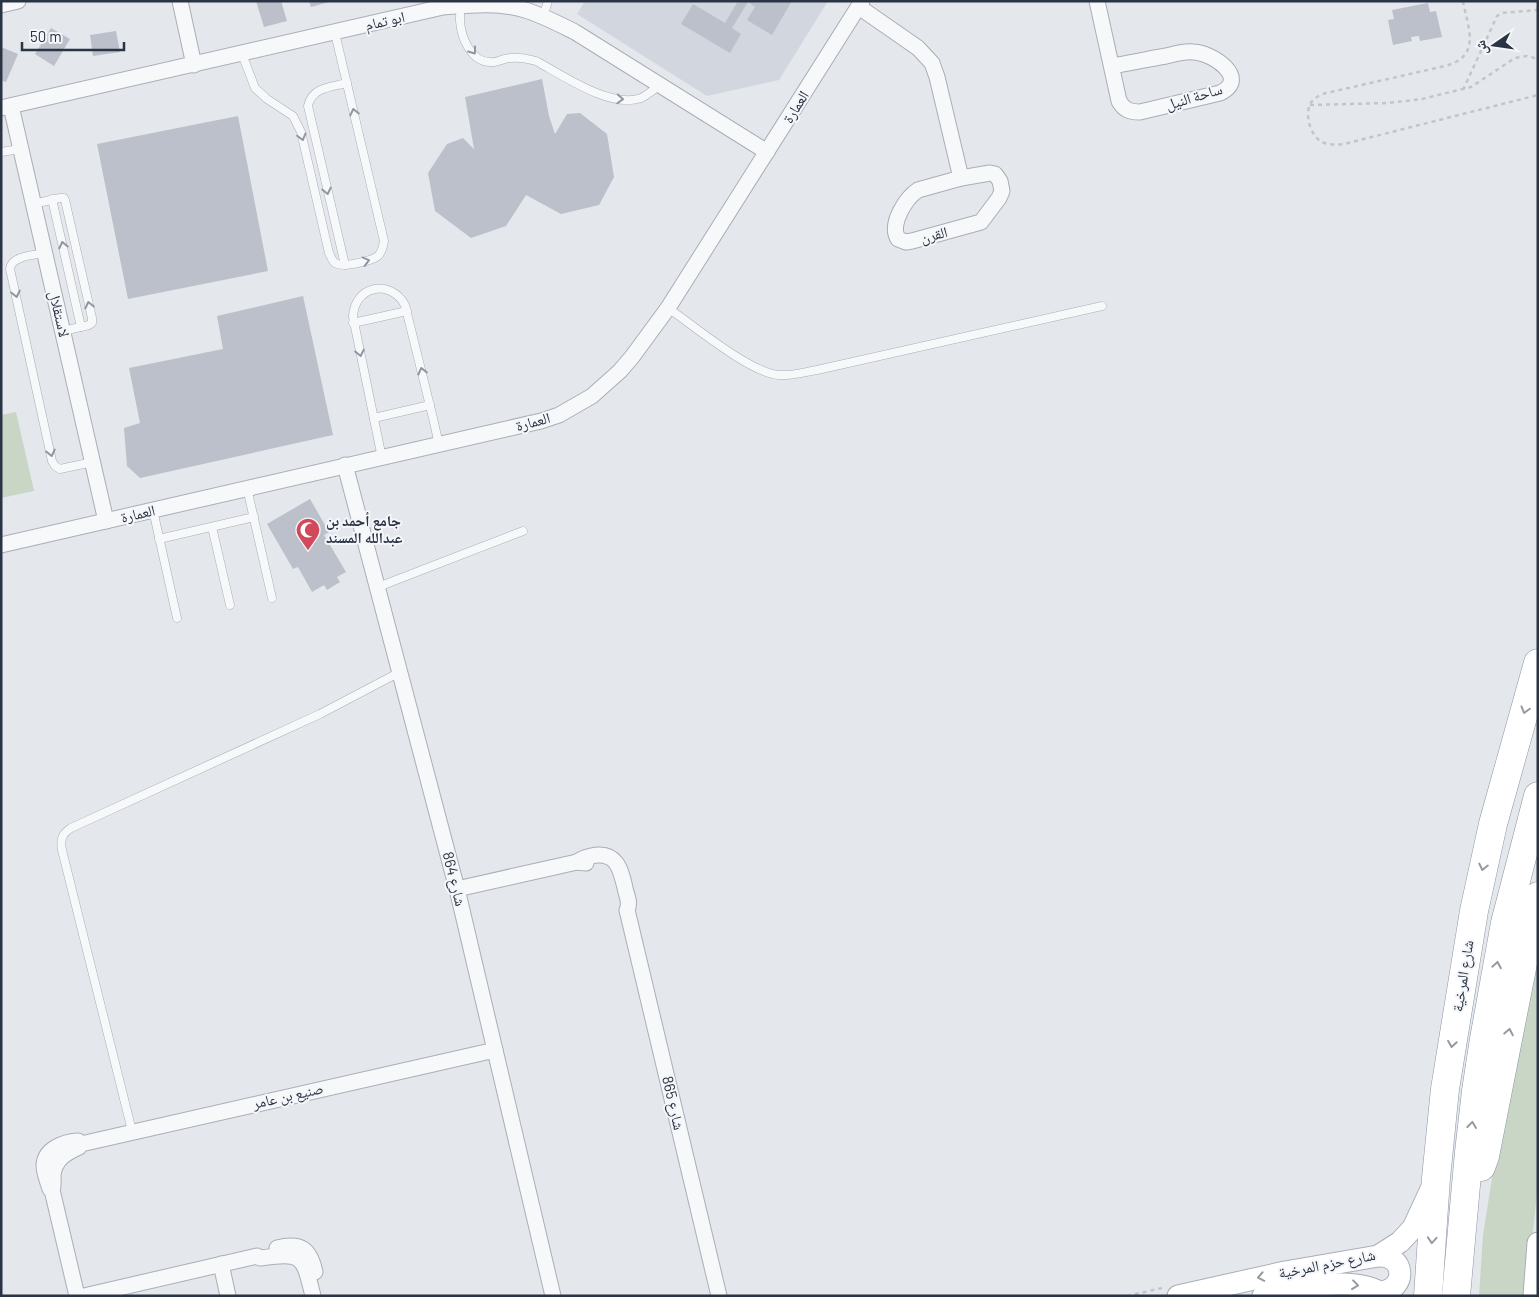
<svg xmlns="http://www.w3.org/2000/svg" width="1539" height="1297" viewBox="0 0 1539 1297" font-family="Barlow,'Noto Naskh Arabic',sans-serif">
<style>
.built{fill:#d2d6de}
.green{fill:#c9d6c5}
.building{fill:#bbc0ca}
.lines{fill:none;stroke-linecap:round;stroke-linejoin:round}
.lane-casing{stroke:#a9aeb7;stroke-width:9}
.street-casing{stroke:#a9aeb7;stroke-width:17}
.secondary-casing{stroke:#a9aeb7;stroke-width:23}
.highway-casing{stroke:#8b94a3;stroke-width:29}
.path{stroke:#c2c5cb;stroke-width:2.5;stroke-dasharray:4 4;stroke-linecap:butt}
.lane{stroke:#f7f8fa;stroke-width:8}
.street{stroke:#f7f8fa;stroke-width:15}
.secondary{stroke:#fff;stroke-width:21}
.highway{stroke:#fff;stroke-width:28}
.oneway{stroke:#9196a0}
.oneway2{stroke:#959aa2}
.labels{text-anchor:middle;stroke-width:4;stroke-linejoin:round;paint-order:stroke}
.street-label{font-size:15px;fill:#2b3445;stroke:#f4f6f9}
.poi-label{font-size:15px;font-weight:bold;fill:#2b3445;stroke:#f4f6f9;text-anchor:start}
</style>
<rect width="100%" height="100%" fill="#e4e7ec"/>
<path class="built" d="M585 1H828L779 80 707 96 577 14Z"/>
<g class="green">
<path d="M16 412 34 491 1 498V415Z"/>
<path d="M1538 925V1184L1526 1296H1479L1483 1235 1515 1033Z"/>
</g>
<g class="building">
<path d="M256 1H281L287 21 264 27Z"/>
<path d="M309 1H329V2L311 7Z"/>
<path d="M738 1H792L772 35 747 20 755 7 748 2 732 28 741 34 730 53 681 24 693 4 725 23Z"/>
<path d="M1428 3 1430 12 1436 11 1442 37 1420 41 1419 36 1411 37 1412 41 1393 45 1388 20 1394 19 1392 10Z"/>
<path d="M51 28 70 39 54 66 35 54Z"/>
<path d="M116 31 120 52 93 56 90 35Z"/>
<path d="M1 47 18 54 6 82 1 80Z"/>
<path d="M542 79 549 116 555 134 567 114 580 113 607 134 614 177 599 205 561 214 526 195 506 226 471 238 435 211 428 173 447 144 463 138 474 149 465 97Z"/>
<path d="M238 116 268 271 128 299 97 144Z"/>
<path d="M303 296 333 435 140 478 127 466 124 428 140 423 129 368 223 349 217 316Z"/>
<path d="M310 499 329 532 324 535 346 572 337 577 340 582 327 590 324 585 312 592 298 567 293 569 267 524Z"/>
</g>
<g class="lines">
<defs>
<g id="lane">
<path d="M461 6C460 11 460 16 460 21 461 37 471 62 490 62 495 63 500 60 505 59 515 56 525 58 536 61 562 75 611 109 641 98 648 95 654 89 660 85"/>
<path d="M543 17 548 1"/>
<path d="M242 54 255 88 267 99 293 116 301 132 329 253C331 256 332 261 335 263 343 268 371 261 378 256 382 252 383 247 384 241L335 33"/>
<path d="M1 152 20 149"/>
<path d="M52 199 81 327"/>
<path d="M33 204 60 198H64L65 200 92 318V323L89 325 63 331"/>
<path d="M45 253C34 255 11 256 10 269L52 461 55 466 60 469 93 462"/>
<path d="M345 265 308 106C312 87 331 87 347 83"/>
<path d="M668 308C693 325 750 373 779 375 791 376 805 372 817 370L1102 306"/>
<path d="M353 323 407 311"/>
<path d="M374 418 430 405"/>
<path d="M382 458 353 317C354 286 390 278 405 305L433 418 439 445"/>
<path d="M247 488 272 598"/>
<path d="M153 510 177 618"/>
<path d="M212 527 230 605"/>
<path d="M159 539 254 517"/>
<path d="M378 587 523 531"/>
<path d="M132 1131 62 850C60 839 62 834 71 828L320 714 400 672"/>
</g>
<g id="street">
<path d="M180 1 194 65"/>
<path d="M1097 1 1119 101C1124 110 1130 112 1140 112L1220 93C1251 78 1211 52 1193 52 1184 51 1175 54 1166 56 1148 59 1130 63 1112 66"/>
<path d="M1 5 18 1"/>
<path d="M859 7 918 48 932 63 937 77 961 178"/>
<path d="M11 106 106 521"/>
<path d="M1 108 443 7C470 5 499 2 525 10 542 15 559 24 575 32L767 152"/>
<path d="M990 173 995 174 1000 181 1002 191 999 198 981 222 912 241 906 242 898 239C889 224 906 198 918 190L961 178Z"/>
<path d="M345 465 457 889 553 1296"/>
<path d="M1 545 541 421 559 415 592 396 620 371 632 357 668 308 862 1"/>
<path d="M577 862C581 859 586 857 591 856 618 850 621 871 626 892 628 898 630 904 627 910L719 1296"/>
<path d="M457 889 577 862 586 863"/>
<path d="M52 1190C54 1185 53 1180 53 1175 55 1159 66 1153 79 1147L81 1144 495 1050"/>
<path d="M277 1248C301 1242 310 1249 315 1272"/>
<path d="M221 1264 228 1296"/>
<path d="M77 1296 52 1190 50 1189C48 1182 44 1174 44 1165 45 1149 63 1142 78 1141"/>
<path d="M84 1296 257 1256 260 1258C303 1252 303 1255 313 1296"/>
</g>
<g id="secondary">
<path d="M1378 1256C1405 1254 1408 1289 1381 1292"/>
<path d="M1178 1296 1285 1272 1378 1256 1400 1242 1413 1228 1432 1187"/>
<path d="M1263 1296C1297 1289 1355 1273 1386 1296"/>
<path d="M1534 1296 1538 1243"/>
</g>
<g id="highway">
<path d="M1481 1167 1485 1156 1524 958 1538 896"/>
<path d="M1428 1296 1436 1178 1445 1089 1474 911 1493 824 1538 663"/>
<path d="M1456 1296 1469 1152 1476 1091 1484 1039 1505 923 1538 796"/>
</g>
</defs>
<use href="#lane" class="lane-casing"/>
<use href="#street" class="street-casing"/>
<use href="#secondary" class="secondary-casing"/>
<use href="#highway" class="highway-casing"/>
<g class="path">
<path d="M1463 1C1468 29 1482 56 1445 66L1322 94C1317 97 1313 99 1310 104 1305 116 1310 133 1320 141 1327 145 1336 145 1344 144L1538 95"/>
<path d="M1463 90 1497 16 1502 13 1538 10"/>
<path d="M1310 105 1388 103 1422 99 1471 87 1515 58 1527 56 1538 59"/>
<path d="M1127 1296 1162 1288"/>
</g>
<use href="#lane" class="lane"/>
<use href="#street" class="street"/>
<use href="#secondary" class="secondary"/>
<use href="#highway" class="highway"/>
</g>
<defs><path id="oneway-chevron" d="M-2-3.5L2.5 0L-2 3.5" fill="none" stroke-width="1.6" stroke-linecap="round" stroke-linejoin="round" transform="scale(1.25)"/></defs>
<g class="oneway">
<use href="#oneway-chevron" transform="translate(473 51) rotate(54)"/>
<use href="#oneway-chevron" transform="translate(620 99) rotate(3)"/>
<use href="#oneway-chevron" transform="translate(354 112) rotate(-103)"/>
<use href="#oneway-chevron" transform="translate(302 137) rotate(75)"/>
<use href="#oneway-chevron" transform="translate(327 191) rotate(77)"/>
<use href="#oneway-chevron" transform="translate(63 245) rotate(-103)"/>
<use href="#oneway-chevron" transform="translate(366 261) rotate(-15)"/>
<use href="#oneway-chevron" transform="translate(16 294) rotate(78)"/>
<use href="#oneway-chevron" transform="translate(89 305) rotate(-103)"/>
<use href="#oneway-chevron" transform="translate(360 353) rotate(78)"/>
<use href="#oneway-chevron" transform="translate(422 371) rotate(-104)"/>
<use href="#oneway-chevron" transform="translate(51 453) rotate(77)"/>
</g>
<g class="oneway2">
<use href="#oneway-chevron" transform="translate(1525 710) rotate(106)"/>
<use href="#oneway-chevron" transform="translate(1483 867) rotate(103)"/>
<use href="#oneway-chevron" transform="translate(1497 965) rotate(-80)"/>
<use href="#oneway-chevron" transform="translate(1509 1032) rotate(-79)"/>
<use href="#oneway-chevron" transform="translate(1452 1044) rotate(99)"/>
<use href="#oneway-chevron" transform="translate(1472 1125) rotate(-83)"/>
<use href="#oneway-chevron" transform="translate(1432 1240) rotate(94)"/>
<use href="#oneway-chevron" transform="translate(1261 1277) rotate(169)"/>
<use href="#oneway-chevron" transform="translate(1355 1285) rotate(7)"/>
</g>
<defs>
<symbol id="mosque-pin" viewBox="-11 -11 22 30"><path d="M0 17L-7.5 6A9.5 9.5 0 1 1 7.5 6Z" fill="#d1495b" stroke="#f4f6f9"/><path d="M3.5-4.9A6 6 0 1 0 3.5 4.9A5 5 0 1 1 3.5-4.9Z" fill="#fff"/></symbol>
</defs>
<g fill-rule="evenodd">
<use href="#mosque-pin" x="294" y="516" width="28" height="38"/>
</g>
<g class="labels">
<g class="street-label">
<text transform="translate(385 21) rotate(-13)" y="5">ابو تمام</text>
<text transform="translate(1194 97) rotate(-17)" y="5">ساحة النيل</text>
<text transform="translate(796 107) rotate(-58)" y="5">العمارة</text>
<text transform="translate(934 235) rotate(-14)" y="5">القرن</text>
<text transform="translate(59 314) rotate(77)" y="5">لاستقلال</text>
<text transform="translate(533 422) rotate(-15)" y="5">العمارة</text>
<text transform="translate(138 514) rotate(-13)" y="5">العمارة</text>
<text transform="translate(454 879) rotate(76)" y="5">شارع 864</text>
<text transform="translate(1463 976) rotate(-81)" y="5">شارع المرخية</text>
<text transform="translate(288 1096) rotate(-13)" y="5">صنيع بن عامر</text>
<text transform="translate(673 1103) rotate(77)" y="5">شارع 865</text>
<text transform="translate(1327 1264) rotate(-11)" y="5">شارع حزم المرخية</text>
</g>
<g class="poi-label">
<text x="326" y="526">جامع أحمد بن<tspan x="326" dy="17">عبدالله المسند</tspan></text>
</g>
</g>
<rect width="1539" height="1297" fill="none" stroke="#2b3445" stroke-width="5"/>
<g transform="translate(1494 45) rotate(257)" stroke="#f4f6f9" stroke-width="4" paint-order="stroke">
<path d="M0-4L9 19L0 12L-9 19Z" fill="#2b3445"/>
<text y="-8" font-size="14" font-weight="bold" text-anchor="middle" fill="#2b3445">ش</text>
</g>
<path d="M22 42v8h102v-8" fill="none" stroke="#2b3445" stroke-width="2.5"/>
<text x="30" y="42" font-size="15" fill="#2b3445" stroke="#f4f6f9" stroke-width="4" paint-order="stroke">50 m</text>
</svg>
